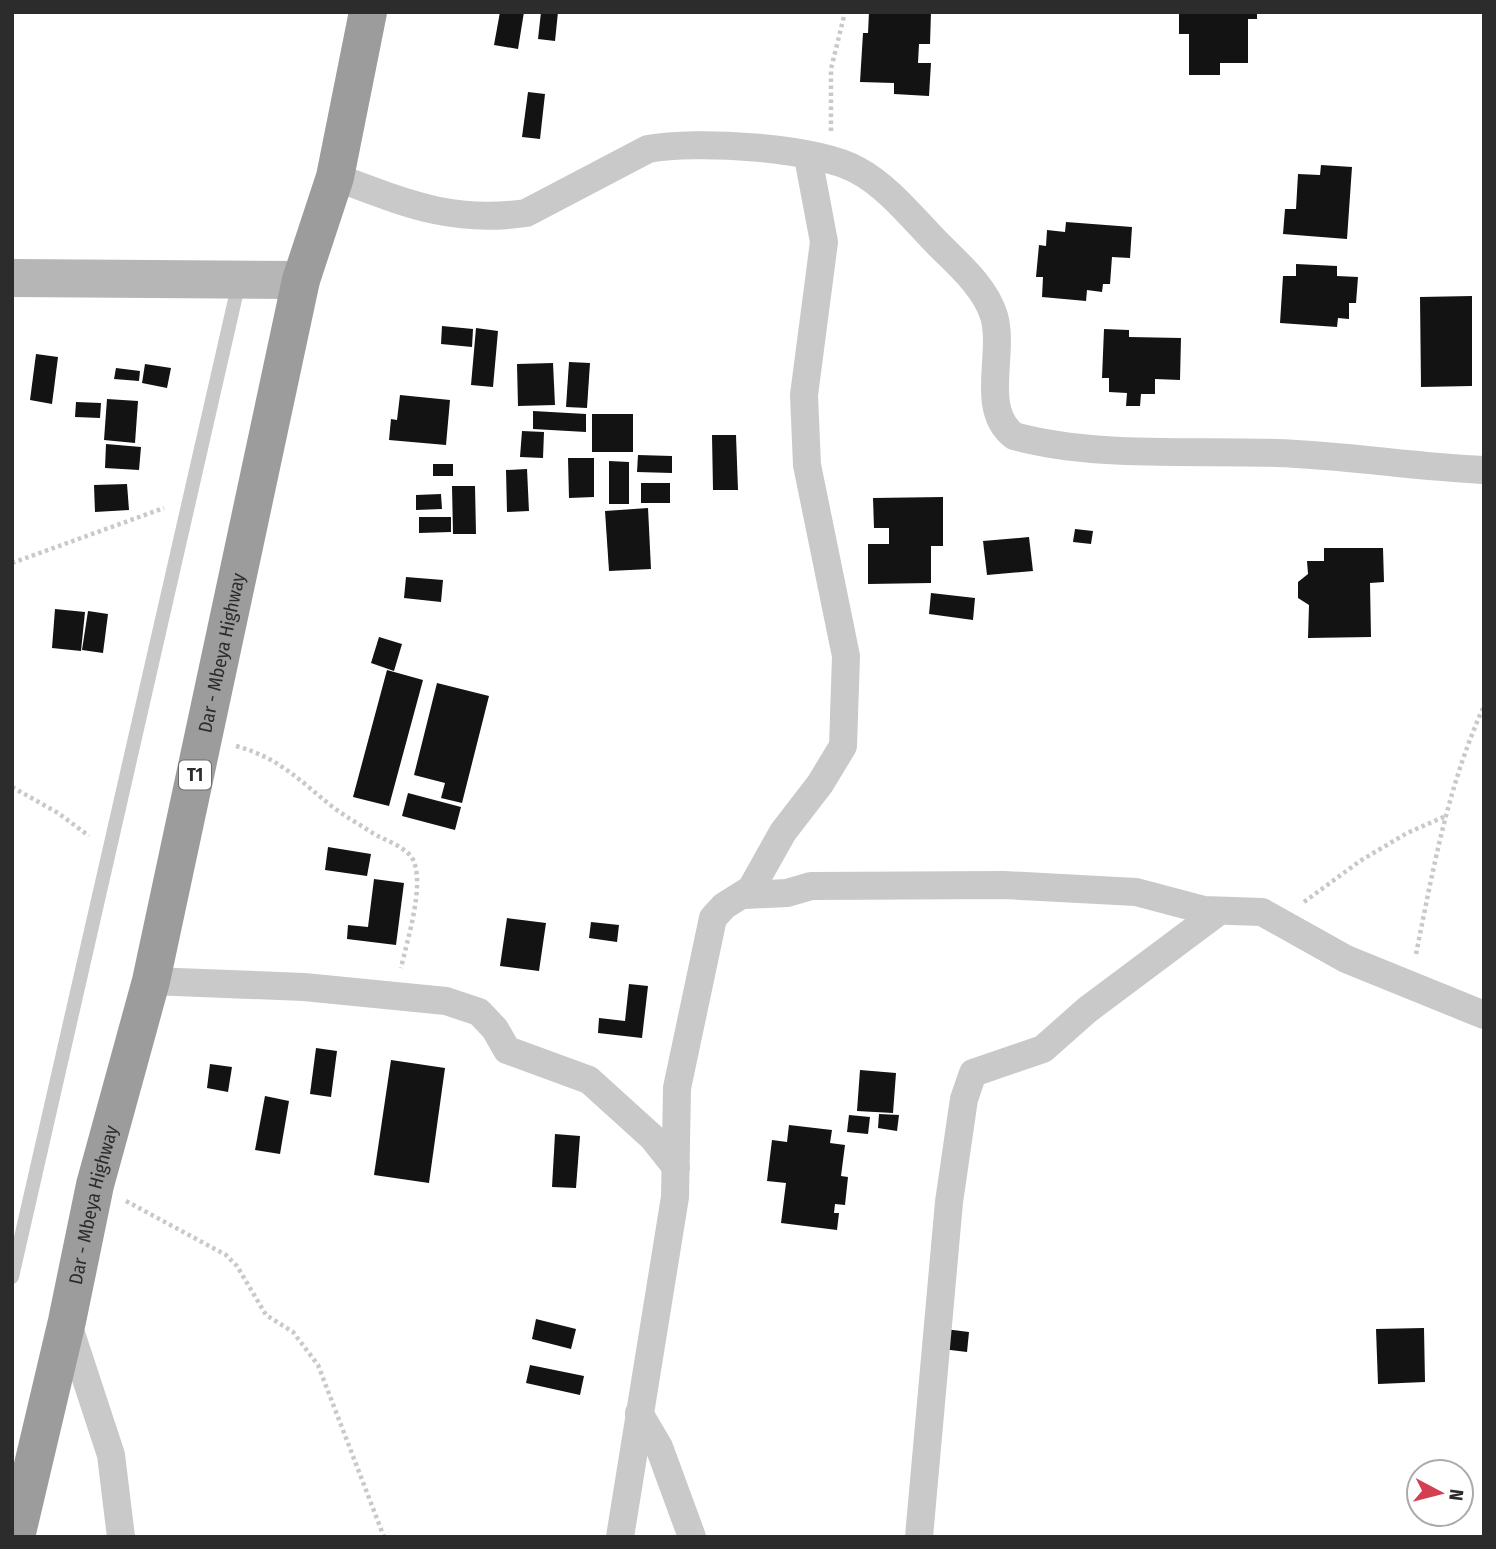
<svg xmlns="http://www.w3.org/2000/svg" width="1496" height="1549" viewBox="0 0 1496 1549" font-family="'Fira Sans Condensed',sans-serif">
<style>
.building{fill:#131313}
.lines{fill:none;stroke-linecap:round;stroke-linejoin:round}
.path{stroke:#c9c9c9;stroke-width:4.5;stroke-dasharray:3.5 3.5;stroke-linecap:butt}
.service{stroke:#c9c9c9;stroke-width:14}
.minor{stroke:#c9c9c9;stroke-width:28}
.secondary{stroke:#b6b6b6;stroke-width:38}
.trunk{stroke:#9c9c9c;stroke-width:38}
.labels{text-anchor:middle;stroke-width:7;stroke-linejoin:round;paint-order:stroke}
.shield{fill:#fff;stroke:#6b6b6b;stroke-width:2}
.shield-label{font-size:18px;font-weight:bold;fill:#2c2c2c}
.street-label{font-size:19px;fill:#2c2c2c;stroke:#fff}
</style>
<rect width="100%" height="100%" fill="#fff"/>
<g class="building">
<path d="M500 12H524L518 49 494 45Z"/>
<path d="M541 12H558L555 41 538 39Z"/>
<path d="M869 12H931L930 44H919L918 63H931L929 96 894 94V83L860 82 863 33H868Z"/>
<path d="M1179 12H1257V19H1248V63H1220V75H1189V34H1179Z"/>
<path d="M528 92 545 94 540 139 522 137Z"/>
<path d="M1321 165 1352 167 1347 239 1283 234 1285 209H1296L1298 174 1320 175Z"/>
<path d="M1066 222 1132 227 1130 258 1112 257 1110 284H1103L1102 292 1087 290 1086 301 1042 297 1043 277H1036L1039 245 1046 246 1047 230 1065 232Z"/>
<path d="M1296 264 1337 266V276L1358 277 1356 303H1349V319L1338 318 1337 327 1280 323 1283 276H1296Z"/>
<path d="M1472 296V386L1421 387 1420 297Z"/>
<path d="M442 326 473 329 472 347 441 344Z"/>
<path d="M476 328 498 331 493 387 471 385Z"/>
<path d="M1104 329 1129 330V337L1181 338 1180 380 1155 379V394H1141L1140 406H1126L1127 393 1109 392V378H1102Z"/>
<path d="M36 354 58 357 52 404 30 400Z"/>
<path d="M569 362 590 363 587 408 566 407Z"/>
<path d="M553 363 555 405 518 406 517 364Z"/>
<path d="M145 364 171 368 167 388 142 383Z"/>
<path d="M116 368 140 371 139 381 114 379Z"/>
<path d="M400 395 450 400 446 445 389 440 391 419 397 420Z"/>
<path d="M107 399 138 401 135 443 104 440Z"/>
<path d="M76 402 101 403 100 418 75 417Z"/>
<path d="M533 411 586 414V432L533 429Z"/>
<rect x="592" y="414" width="41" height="38"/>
<path d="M522 431 544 432 543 458 520 457Z"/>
<path d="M712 435H736L738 490H713Z"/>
<path d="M106 444 141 447 139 470 105 468Z"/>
<path d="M638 455 672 456V473L637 472Z"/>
<path d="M568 458H594V497L569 498Z"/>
<path d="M609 461 629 462V504H609Z"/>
<rect x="433" y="464" width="20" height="12"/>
<path d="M527 469 529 511 507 512 506 470Z"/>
<rect x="641" y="483" width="29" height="20"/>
<path d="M127 484 129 510 95 512 94 485Z"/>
<path d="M452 486H475L476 534H453Z"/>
<path d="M441 494 442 509 416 510V495Z"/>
<path d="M943 497V546H931V583L868 584V544H889V528H874L873 498Z"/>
<path d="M648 508 651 569 609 571 605 511Z"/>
<path d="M419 517H451V532L419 533Z"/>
<path d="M1075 529 1093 531 1091 544 1073 542Z"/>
<path d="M1029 537 1033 571 987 575 983 541Z"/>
<path d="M1324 548H1383L1384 582 1370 583 1371 637 1308 638 1309 605 1298 598V582L1308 574 1307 561H1324Z"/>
<path d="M406 577 443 580 441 602 404 598Z"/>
<path d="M931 593 975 598 973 620 929 614Z"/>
<path d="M55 609 85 612 81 651 52 648Z"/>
<path d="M88 611 108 614 103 653 82 650Z"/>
<path d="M379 637 402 644 394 671 371 663Z"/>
<path d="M387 670 423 680 389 806 353 797Z"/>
<path d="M437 683 489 696 462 803 441 798 445 783 414 775Z"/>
<path d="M408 793 461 807 455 830 402 816Z"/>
<path d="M328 847 371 854 367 876 325 870Z"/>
<path d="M374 879 404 883 396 945 347 939 348 925 368 927Z"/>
<path d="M507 918 546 923 539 971 500 966Z"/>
<path d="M591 922 619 925 617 942 589 938Z"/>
<path d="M629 984 648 986 642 1038 598 1033 599 1018 625 1021Z"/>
<path d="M316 1048 337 1051 331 1097 310 1094Z"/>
<path d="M391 1060 445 1068 429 1183 374 1175Z"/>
<path d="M210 1064 232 1067 228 1092 207 1088Z"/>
<path d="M860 1070 896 1073 893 1113 857 1111Z"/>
<path d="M265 1096 289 1101 280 1154 255 1150Z"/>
<path d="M879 1114 899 1115 897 1131 878 1128Z"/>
<path d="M849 1115 870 1117 868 1134 847 1132Z"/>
<path d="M789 1125 832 1130 830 1143 845 1145 841 1176 848 1177 845 1205 835 1204 834 1213H839L837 1230 781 1223 786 1183 767 1181 772 1140 787 1142Z"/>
<path d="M555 1134 580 1136 576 1188 552 1187Z"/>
<path d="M536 1319 576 1329 571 1349 532 1339Z"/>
<path d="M1424 1328 1425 1382 1378 1384 1376 1329Z"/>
<path d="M945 1329 969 1332 967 1352 942 1349Z"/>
<path d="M530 1365 584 1376 580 1395 526 1383Z"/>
</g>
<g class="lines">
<g class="path">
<path d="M831 131V69L845 12"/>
<path d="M12 563 164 508"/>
<path d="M236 746C280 758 300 781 334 808 346 817 359 824 371 832 383 840 409 847 414 862 424 888 407 941 401 968"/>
<path d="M12 787 58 813 89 836"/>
<path d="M1304 902 1360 861 1407 833 1446 816"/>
<path d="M1416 954C1433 870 1448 785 1484 706"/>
<path d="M126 1201 226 1255 237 1266 266 1315 293 1332 318 1365 384 1537"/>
</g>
<path class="service" d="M12 1277 239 282"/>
<g class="minor">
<path d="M335 177C403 202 451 224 526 213L648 149C696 140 815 147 857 170 889 187 914 220 939 245 959 265 985 287 994 316 1005 354 979 409 1014 436 1093 458 1193 450 1276 453 1345 455 1414 467 1484 470"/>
<path d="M745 895 787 893 811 886 1004 885 1136 892 1204 910 1262 912 1346 959 1484 1015"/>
<path d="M151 981 304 987 446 1001 479 1012 495 1029 507 1050 589 1080 653 1138 676 1167"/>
<path d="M67 1321 111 1455 121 1537"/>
<path d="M639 1413 659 1447 692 1537"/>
<path d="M620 1537 675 1197 677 1088 713 918 724 906 751 889 783 832 820 784 843 746 846 656 807 465 804 395 824 242 808 157"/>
<path d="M919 1537 949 1202 964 1099 973 1073 1043 1049 1087 1010 1218 912"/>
</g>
<path class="secondary" d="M12 278 301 280"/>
<path class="trunk" id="s1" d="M16 1537 67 1321 95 1185 151 981 301 280 335 177 368 12"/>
</g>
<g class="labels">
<rect class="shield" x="179" y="760.5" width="32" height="29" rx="5"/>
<g class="shield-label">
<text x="195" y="781">T1</text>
</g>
<g class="street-label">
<text dy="7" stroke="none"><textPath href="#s1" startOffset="908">Dar - Mbeya Highway</textPath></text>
<text dy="7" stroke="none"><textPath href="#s1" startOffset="341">Dar - Mbeya Highway</textPath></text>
</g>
</g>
<rect width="1496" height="1549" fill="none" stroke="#2c2c2c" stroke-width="28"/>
<g transform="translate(1440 1493) rotate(97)"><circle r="33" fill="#ffffff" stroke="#ababab" stroke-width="2"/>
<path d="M0-5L12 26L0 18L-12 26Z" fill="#d33e51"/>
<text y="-10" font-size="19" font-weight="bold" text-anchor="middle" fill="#2c2c2c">N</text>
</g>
</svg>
